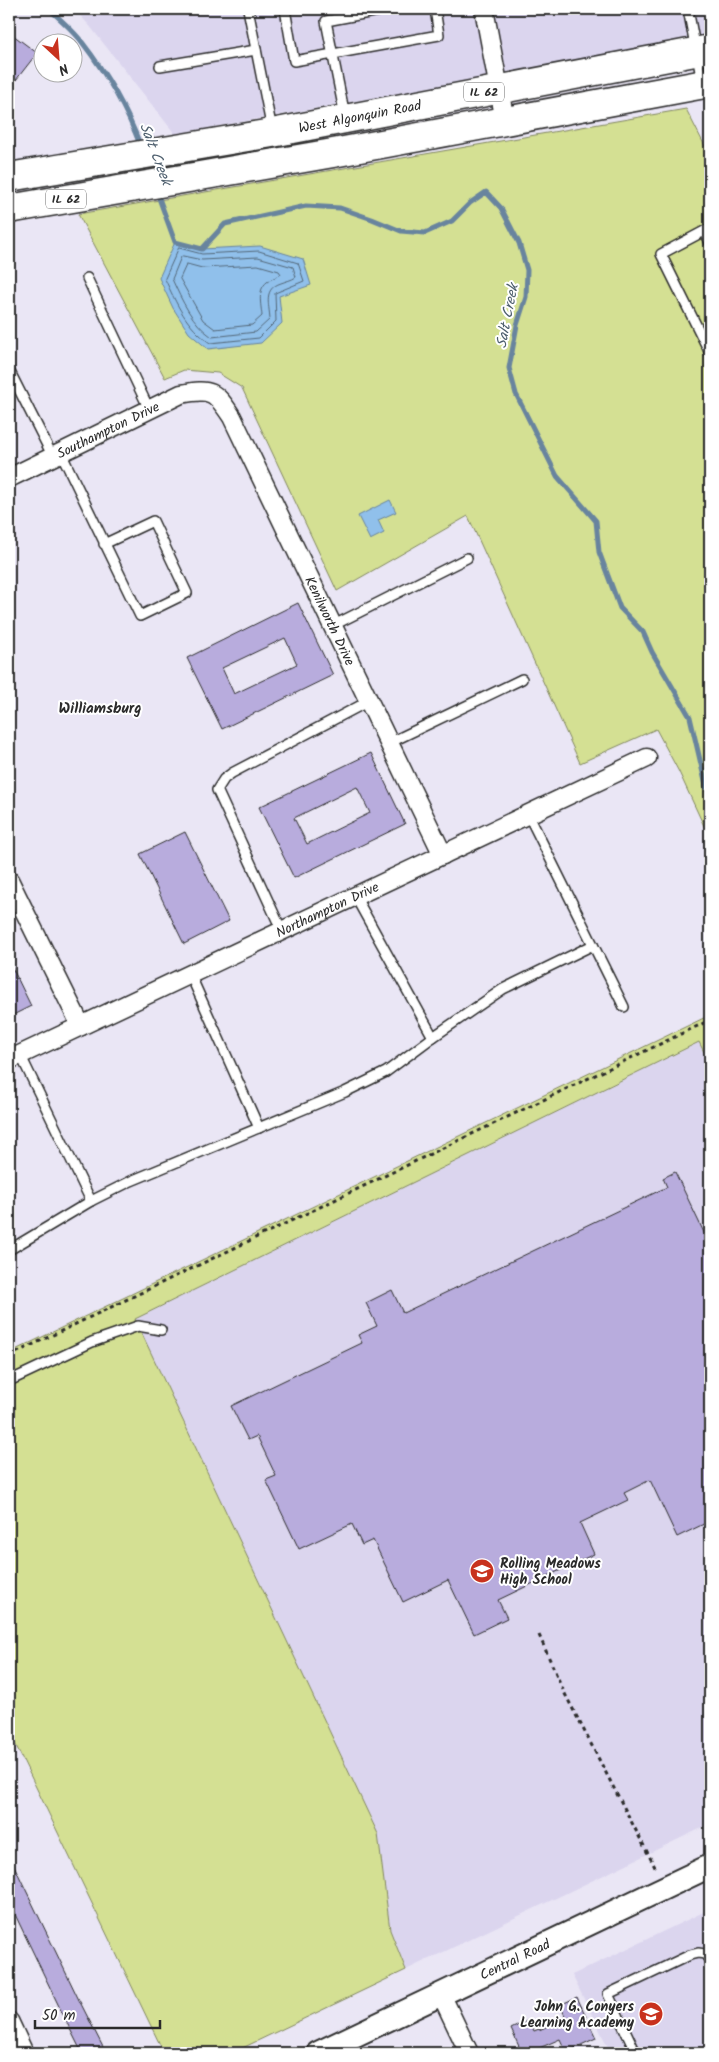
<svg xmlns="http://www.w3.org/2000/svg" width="719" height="2062" viewBox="0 0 719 2062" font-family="Kalam,sans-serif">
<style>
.built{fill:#dbd5ee}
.green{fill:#d4e093;stroke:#80865f}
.water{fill:#90c0eb;stroke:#68849e}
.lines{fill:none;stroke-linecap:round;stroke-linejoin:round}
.shore{stroke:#536778;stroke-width:1}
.stream{stroke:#68849e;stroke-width:5}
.building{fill:#b8acdd;stroke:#2b2b2b;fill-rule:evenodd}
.service-casing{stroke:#2b2b2b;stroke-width:12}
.minor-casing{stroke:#2b2b2b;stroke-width:21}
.tertiary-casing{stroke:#2b2b2b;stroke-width:26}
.primary-casing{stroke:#2b2b2b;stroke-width:31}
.path{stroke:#2b2b2b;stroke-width:3;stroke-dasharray:4 4;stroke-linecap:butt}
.service{stroke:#fff;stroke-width:9}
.minor{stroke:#fff;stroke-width:18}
.tertiary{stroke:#fff;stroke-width:22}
.primary{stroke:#fff;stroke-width:28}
.labels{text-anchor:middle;stroke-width:4;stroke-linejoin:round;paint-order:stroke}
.shield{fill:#fff;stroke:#6b6b6b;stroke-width:1}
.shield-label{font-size:12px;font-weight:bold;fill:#2b2b2b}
.street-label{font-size:14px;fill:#2b2b2b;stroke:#fff}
.poi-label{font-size:14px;font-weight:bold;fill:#2b2b2b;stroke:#fff;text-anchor:start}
.water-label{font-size:15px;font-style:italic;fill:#4e5f6e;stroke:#fff}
.neighbourhood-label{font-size:15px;font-weight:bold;fill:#2b2b2b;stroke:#fff}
</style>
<rect width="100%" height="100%" fill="#eae6f5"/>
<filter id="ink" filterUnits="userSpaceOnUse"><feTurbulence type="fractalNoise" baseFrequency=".02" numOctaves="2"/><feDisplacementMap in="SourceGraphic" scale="10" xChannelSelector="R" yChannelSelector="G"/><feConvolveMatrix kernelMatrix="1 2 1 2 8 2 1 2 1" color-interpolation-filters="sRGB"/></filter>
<g filter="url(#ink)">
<g class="built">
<path d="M74 9H710V36L175 134 89 25Z"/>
<path d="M700 1042 710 1064V1824L406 1970 390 1930 378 1834 135 1319Z"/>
<path d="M710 1909V2053H611L572 1975Z"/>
</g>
<g class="green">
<path d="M686 109 710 156V438L708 439 710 443V594L705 597 710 609V839L679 772 656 729 580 763 468 516 337 591 242 388 218 373 184 370 165 378 78 214Z"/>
<path d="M710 1015V1064L699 1042 135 1319 378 1834 390 1930 406 1970 232 2053H164L9 1731V1353Z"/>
</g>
<g class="water">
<path d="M175 242 202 249 260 246 303 259 311 285 279 296 282 323 261 343 208 349 189 333 173 308 159 278Z"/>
<path d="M390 500 396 512 378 520 384 533 370 540 358 516Z"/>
</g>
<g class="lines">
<g class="shore">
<path d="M179 248 202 254 259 251 298 263 304 281 275 293 276 321 259 338 210 343C186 326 177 305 165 279Z"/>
<path d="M183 256 202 260 258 257 293 267 296 277C292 280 286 281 281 283 263 289 269 303 270 319L256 332 212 337C192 323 182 301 172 279L181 257Z"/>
<path d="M187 264 202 268 258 265 279 271 281 274C277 277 272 278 267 282 257 290 261 304 262 316L252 325 215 329 203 320 180 279Z"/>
</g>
<g class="stream">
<path d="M49 9C60 19 73 30 82 42 106 73 127 110 141 147"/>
<path d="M156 190 175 242 202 249 225 224 306 206 340 208 372 219 401 231 425 233 452 221 470 203 486 192 501 208 519 243 527 270 526 297 517 325 509 368 516 394 557 476 596 521 599 552 620 608 643 632 652 652 690 717 710 803"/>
</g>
</g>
<g class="building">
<path d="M9 32 37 53 9 89Z"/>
<path d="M298 603 333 675 222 729 187 658ZM285 638 297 664 234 694 222 668Z"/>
<path d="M371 753 405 824 294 878 259 807ZM357 787 370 813 307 844 294 818Z"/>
<path d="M185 832 229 921 184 944 140 854Z"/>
<path d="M9 961 31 1006 9 1017Z"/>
<path d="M675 1172 710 1245V1521L677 1537 650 1480 624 1493 628 1500 580 1523 594 1554 498 1600 507 1618 474 1634 448 1580 403 1602 373 1540 362 1545 352 1524 299 1549 266 1480 276 1476 257 1436 248 1440 231 1406 362 1343 358 1335 377 1326 366 1303 392 1290 403 1313 667 1187 663 1178Z"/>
<path d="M9 1855 79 2000 106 2053H82L67 2023 9 1902Z"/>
<path d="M577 1997 596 2038 566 2052 560 2039 528 2053H522L511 2029 529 2020 534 2031 539 2029V2030L566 2018 560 2005Z"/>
</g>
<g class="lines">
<defs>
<g id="service">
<path d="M248 9 272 130"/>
<path d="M285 9 294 61 439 35 435 9"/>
<path d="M688 9 702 82"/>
<path d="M160 66 256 50"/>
<path d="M345 116 326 21 390 9"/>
<path d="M710 228 661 254 710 353"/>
<path d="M705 231 710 243"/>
<path d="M87 278 149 409"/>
<path d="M9 370 53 457"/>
<path d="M61 453 140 616 187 593 153 521 104 544"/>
<path d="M332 626 467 558"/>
<path d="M389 743 522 679"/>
<path d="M528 814 624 1007"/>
<path d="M355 896 433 1037"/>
<path d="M282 931 217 790 224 779 232 773 369 701"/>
<path d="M190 974 259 1128"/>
<path d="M20 1054 91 1201"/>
<path d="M9 1250 91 1201 131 1181 345 1092 386 1072 433 1037 503 989 593 945"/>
<path d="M9 1381 92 1342 138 1326 161 1330"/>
<path d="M636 2053 608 1994 690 1955 698 1953 705 1954 710 1961"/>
</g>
<g id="minor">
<path d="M484 9 505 121"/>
<path id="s1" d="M9 478 181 394C211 388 215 391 232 417L443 855"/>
<path d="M9 880 81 1026"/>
<path id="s2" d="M9 1060 647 758"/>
<path d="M441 1994 469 2053"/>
<path d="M9 2021 24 2053"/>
</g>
<g id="tertiary">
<path id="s3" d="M318 2053 710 1866"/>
</g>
<g id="primary">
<path id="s4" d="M9 177 272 133 710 49"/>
<path d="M9 209 333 153 710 83"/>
</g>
</defs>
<use href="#service" class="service-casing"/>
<use href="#minor" class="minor-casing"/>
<use href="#tertiary" class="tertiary-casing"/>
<use href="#primary" class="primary-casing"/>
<g class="path">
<path d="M9 1356 710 1020"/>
<path d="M539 1635 564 1692 657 1871"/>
</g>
<use href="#service" class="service"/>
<use href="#minor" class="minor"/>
<use href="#tertiary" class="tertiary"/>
<use href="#primary" class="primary"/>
</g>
</g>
<defs>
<symbol id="school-disc" viewBox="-11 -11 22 22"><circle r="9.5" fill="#c8321e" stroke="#fff"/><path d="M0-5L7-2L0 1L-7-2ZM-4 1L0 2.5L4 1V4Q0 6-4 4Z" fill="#fff"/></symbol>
</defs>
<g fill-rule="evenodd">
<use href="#school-disc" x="468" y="1557" width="28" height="28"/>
<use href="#school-disc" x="637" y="2000" width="28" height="28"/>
</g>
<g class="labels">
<g class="shield">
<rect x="464" y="82.5" width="40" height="19" rx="4"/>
<rect x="46" y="189.5" width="40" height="19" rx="4"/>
</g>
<g class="shield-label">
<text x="484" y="96">IL 62</text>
<text x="66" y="203">IL 62</text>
</g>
<g class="street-label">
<text dy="5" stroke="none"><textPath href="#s4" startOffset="356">West Algonquin Road</textPath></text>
<text dy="5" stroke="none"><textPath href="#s1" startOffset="110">Southampton Drive</textPath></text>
<text dy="5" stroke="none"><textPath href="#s1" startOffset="480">Kenilworth Drive</textPath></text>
<text dy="5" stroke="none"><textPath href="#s2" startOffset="352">Northampton Drive</textPath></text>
<text dy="5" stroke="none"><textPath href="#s3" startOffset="218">Central Road</textPath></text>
</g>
<g class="poi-label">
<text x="500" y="1568">Rolling Meadows<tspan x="500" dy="16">High School</tspan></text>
<text x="634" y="2011" text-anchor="end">John G. Conyers<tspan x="634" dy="16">Learning Academy</tspan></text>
</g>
<g class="water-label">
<text transform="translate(156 154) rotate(69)" y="5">Salt Creek</text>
<text transform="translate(507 316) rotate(-79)" y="5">Salt Creek</text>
</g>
<g class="neighbourhood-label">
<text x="100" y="713">Williamsburg</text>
</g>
</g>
<rect width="719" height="2062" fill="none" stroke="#fff" stroke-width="30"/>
<rect x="15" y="15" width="689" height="2032" fill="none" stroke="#2b2b2b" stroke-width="2" filter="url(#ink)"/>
<g transform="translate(58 58) rotate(154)"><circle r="24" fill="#ffffff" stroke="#aaaaaa"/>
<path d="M0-4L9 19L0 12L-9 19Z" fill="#c8321e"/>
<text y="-8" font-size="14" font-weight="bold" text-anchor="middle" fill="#2b2b2b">N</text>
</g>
<path d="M35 2020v8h125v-8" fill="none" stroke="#2b2b2b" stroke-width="2.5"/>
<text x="42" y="2020" font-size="15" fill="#2b2b2b" stroke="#ffffff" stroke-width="4" paint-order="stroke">50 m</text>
</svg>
